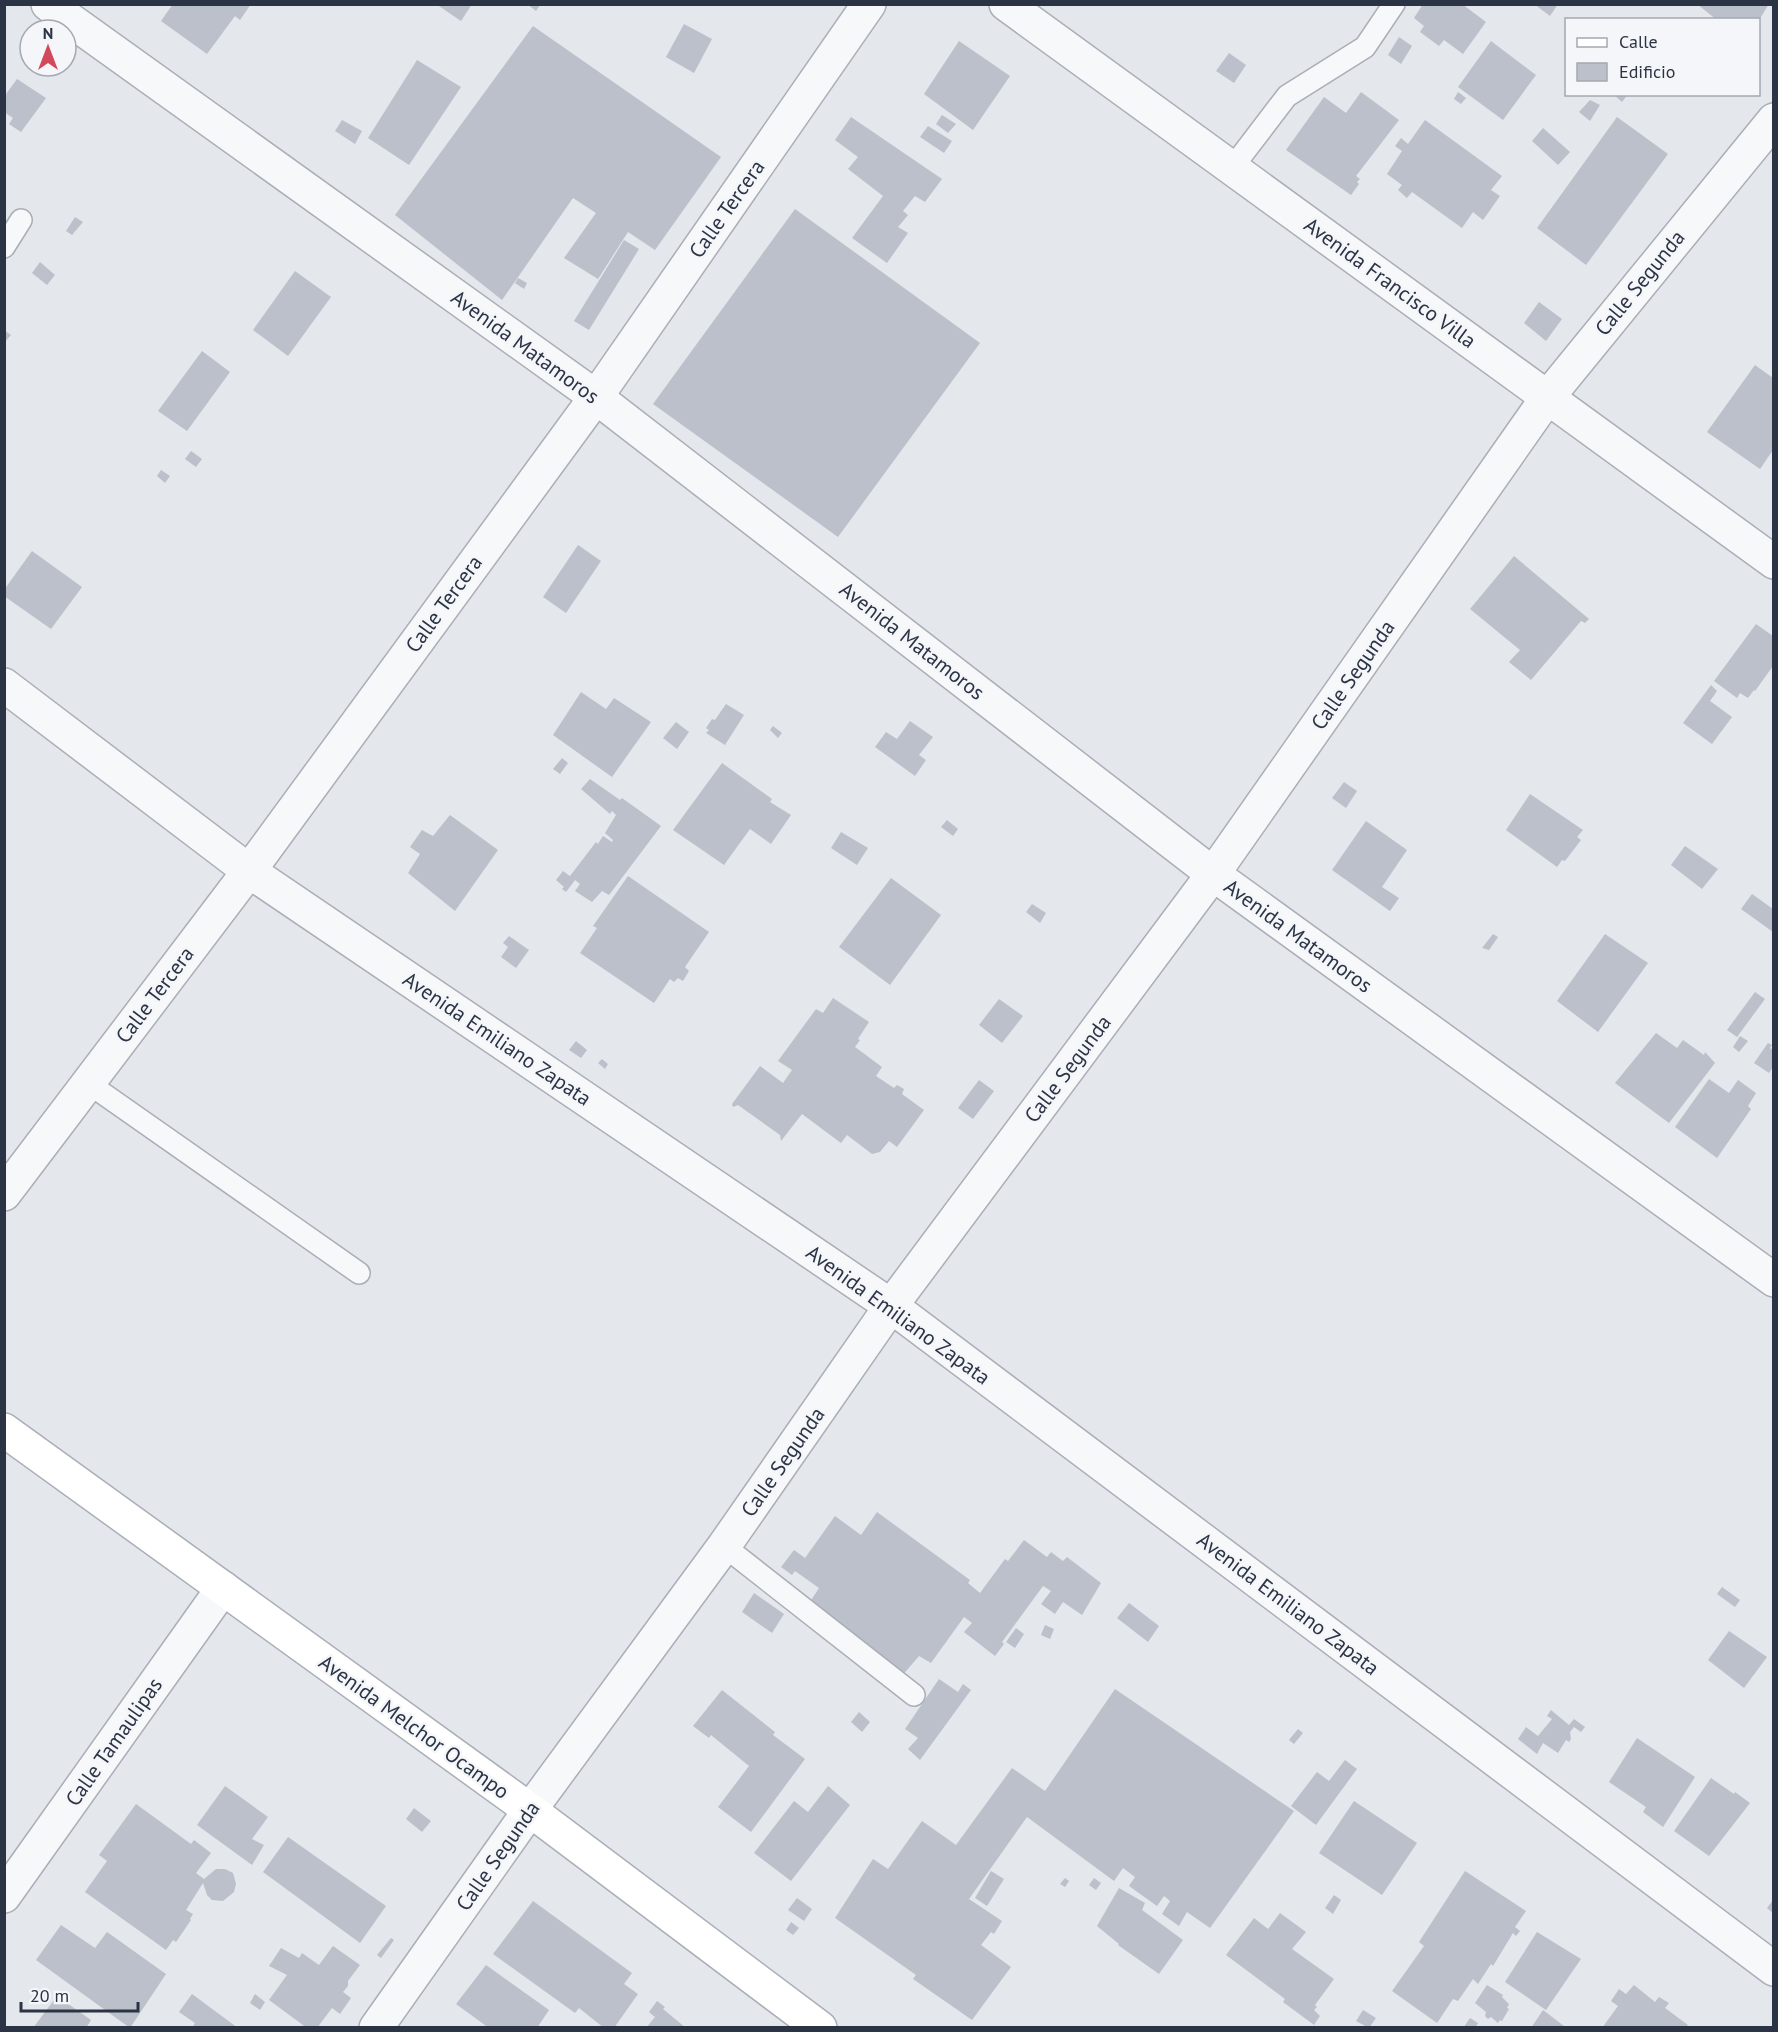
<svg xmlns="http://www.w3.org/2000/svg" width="1778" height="2032" viewBox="0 0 1778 2032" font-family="'PT Sans',sans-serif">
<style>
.building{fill:#bbc0ca}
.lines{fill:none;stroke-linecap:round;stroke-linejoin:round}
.service-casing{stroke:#a9aeb7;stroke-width:24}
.minor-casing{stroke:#a9aeb7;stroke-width:36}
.secondary-casing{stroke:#a9aeb7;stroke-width:36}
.service{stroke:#f7f8fa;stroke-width:21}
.minor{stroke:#f7f8fa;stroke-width:33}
.secondary{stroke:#fff;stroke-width:33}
.labels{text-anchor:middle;stroke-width:5;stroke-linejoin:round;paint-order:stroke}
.street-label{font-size:21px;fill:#2b3445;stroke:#f4f6f9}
</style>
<rect width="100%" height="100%" fill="#e4e7ec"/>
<g class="building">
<path d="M173 4H251L240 20 235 16 207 54 161 21Z"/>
<path d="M436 4H472L461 21Z"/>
<path d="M527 4H541L536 11Z"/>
<path d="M1423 4H1462L1486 22 1463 54 1444 40 1439 46 1420 32 1424 26 1414 18Z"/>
<path d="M1534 4H1558L1550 16Z"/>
<path d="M1697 4H1769L1759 20H1717Z"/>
<path d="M684 24 712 39 694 73 666 57Z"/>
<path d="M533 26 721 157 655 250 628 232 598 279 564 258 596 213 573 198 502 300 395 215Z"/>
<path d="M1399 37 1412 46 1401 64 1388 55Z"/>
<path d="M959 41 1010 76 973 130 924 94Z"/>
<path d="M1491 41 1536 75 1503 120 1458 87Z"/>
<path d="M1229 53 1246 65 1234 83 1216 71Z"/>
<path d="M417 60 461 87 409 165 368 138Z"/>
<path d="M17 79 46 98 21 132 9 124 13 118 4 112V93L6 94Z"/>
<path d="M1361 92 1399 120 1356 176 1360 179 1357 182 1359 184 1351 195 1286 150 1324 97 1346 113Z"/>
<path d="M1458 92 1466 98 1461 104 1454 99Z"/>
<path d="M1613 94H1628L1622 102Z"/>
<path d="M1590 100 1600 105 1590 121 1579 112Z"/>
<path d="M942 115 956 124 948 133 936 124Z"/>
<path d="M851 117 942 179 925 202 915 196 903 211 908 215 898 227 908 233 887 263 852 238 883 196 848 169 858 157 835 140Z"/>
<path d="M1617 117 1668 154 1586 265 1537 228Z"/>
<path d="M342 120 362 131 355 144 335 131Z"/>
<path d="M1425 120 1502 176 1491 190 1500 196 1483 220 1473 212 1462 228 1412 192 1407 198 1398 190 1402 185 1387 174 1402 151 1395 146 1401 138 1408 144Z"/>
<path d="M928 126 952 141 944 153 920 137Z"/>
<path d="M1543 128 1570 152 1558 165 1532 141Z"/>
<path d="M795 209 980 343 838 537 653 404Z"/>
<path d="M75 217 83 222 72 235 66 231Z"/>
<path d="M624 240 639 249 589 330 574 321Z"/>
<path d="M40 262 55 275 47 285 32 273Z"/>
<path d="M295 271 331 297 288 356 253 330Z"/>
<path d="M518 278 527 283 524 289 515 283Z"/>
<path d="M1539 302 1562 319 1546 341 1524 323Z"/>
<path d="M4 330 11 335 4 343Z"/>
<path d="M202 351 230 372 187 431 158 411Z"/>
<path d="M1755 365 1773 378V450L1760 469 1707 432Z"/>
<path d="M191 451 202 459 196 467 185 459Z"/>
<path d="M161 470 170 476 165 483 157 476Z"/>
<path d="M578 545 601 561 566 613 543 597Z"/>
<path d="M32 551 82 587 51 629 4 596V590Z"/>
<path d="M1514 556 1589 619 1585 623 1581 621 1531 680 1509 662 1520 650 1470 609Z"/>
<path d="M1756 624 1773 636 1772 639 1773 640V666L1755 691 1754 690 1748 698 1740 693 1737 698 1714 681Z"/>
<path d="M1711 685 1717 691 1710 701 1732 717 1712 744 1683 723Z"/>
<path d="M581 692 606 709 614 698 651 722 612 777 553 735Z"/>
<path d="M726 704 744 715 725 745 706 733 709 730 706 728 712 719 715 720Z"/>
<path d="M910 721 933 737 919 755 926 760 915 776 875 747 886 732 897 739Z"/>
<path d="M676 722 689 732 677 749 663 738Z"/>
<path d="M773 726 782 733 778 738 770 730Z"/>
<path d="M562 758 568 763 560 774 553 769Z"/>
<path d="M722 763 772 799 770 802 791 815 771 844 750 829 724 865 673 830Z"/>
<path d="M590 779 620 800 622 798 661 826 609 895 602 891 592 902 575 891 580 884 575 880 566 892 562 889 564 887 556 880 563 871 570 876 596 842 598 844 603 836 612 842 613 840 605 833 616 815 612 811 610 814 581 789Z"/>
<path d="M1344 782 1357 791 1346 808 1332 798Z"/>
<path d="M1530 794 1583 830 1577 837 1581 840 1565 861 1562 860 1557 867 1506 830Z"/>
<path d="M450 815 498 850 455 911 408 873 420 854 410 847 422 830 433 836Z"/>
<path d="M947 820 958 829 953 836 941 827Z"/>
<path d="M1366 821 1407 850 1382 887 1399 898 1390 911 1332 870Z"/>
<path d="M841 832 868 848 857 865 831 848Z"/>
<path d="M1685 846 1718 869 1702 889 1671 865Z"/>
<path d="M628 876 709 932 685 967 689 971 683 981 678 978 674 982 670 979 654 1003 580 953 597 928 593 926Z"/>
<path d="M891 878 941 915 890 985 839 947Z"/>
<path d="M1752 894 1773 909V932L1741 909Z"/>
<path d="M1032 904 1046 913 1040 923 1026 912Z"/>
<path d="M1493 934 1498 937 1489 950 1482 948Z"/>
<path d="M1605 934 1648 963 1598 1032 1557 1001Z"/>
<path d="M509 936 529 950 516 968 501 957 508 947 503 943Z"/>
<path d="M1755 992 1765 999 1737 1037 1727 1030Z"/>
<path d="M833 998 869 1022 858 1039 860 1040 855 1047 882 1067 876 1076 894 1088 897 1085 904 1089 902 1094 924 1110 897 1147 889 1141 880 1152 872 1154 847 1135 841 1143 802 1114 781 1141 780 1135 738 1105 733 1107 732 1104 760 1066 783 1083 792 1070 778 1061 816 1009 823 1013Z"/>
<path d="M999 999 1023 1016 1002 1043 979 1025Z"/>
<path d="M1656 1033 1677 1048 1683 1040 1704 1055 1705 1052 1715 1063 1669 1123 1615 1083Z"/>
<path d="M1740 1036 1748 1041 1739 1052 1733 1047Z"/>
<path d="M576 1041 587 1050 581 1058 569 1050Z"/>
<path d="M1768 1043 1772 1045 1770 1048 1773 1050V1067L1769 1073 1754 1063Z"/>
<path d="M602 1059 608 1064 605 1069 598 1063Z"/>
<path d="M1709 1079 1729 1093 1738 1080 1756 1093 1748 1106 1751 1109 1717 1158 1675 1127Z"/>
<path d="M979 1080 994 1091 973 1119 958 1108Z"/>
<path d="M877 1512 970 1580 968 1583 980 1593 1005 1559 1008 1561 1024 1540 1047 1557 1051 1552 1063 1561 1067 1557 1101 1583 1082 1615 1063 1602 1055 1614 1041 1604 1051 1591 1043 1586 1002 1642 1004 1644 995 1656 964 1632 972 1623 964 1617 931 1663 919 1656 901 1677 806 1608 819 1588 795 1571 792 1575 781 1567 794 1550 805 1558 835 1516 861 1535Z"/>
<path d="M1722 1587 1740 1600 1735 1607 1717 1594Z"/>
<path d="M754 1593 784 1614 772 1633 742 1612Z"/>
<path d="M1129 1603 1159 1626 1148 1642 1117 1618Z"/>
<path d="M1045 1625 1054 1629 1050 1639 1041 1635Z"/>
<path d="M1016 1628 1024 1634 1015 1648 1006 1642Z"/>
<path d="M1729 1631 1767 1657 1744 1688 1708 1660Z"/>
<path d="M939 1679 958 1692 963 1684 971 1690 920 1760 908 1749 918 1738 905 1729Z"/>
<path d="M1115 1689 1294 1811 1210 1928 1187 1912 1179 1926 1162 1914 1170 1901 1164 1896 1157 1906 1129 1886 1135 1877 1123 1868 1114 1881 1027 1817 969 1899 1002 1921 994 1934 991 1932 981 1945 1011 1967 972 2020 913 1979 916 1975 835 1918 873 1859 888 1869 922 1821 956 1845 1012 1768 1045 1791Z"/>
<path d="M722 1690 775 1732 773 1735 805 1759 751 1832 718 1807 749 1766 711 1735 709 1738 693 1726Z"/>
<path d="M1551 1710 1569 1725 1574 1719 1585 1727 1581 1732 1574 1727 1570 1732 1571 1739 1569 1742 1566 1740 1558 1753 1543 1743 1537 1754 1518 1739 1526 1727 1538 1736 1552 1719 1547 1716Z"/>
<path d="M859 1712 870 1722 862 1732 851 1722Z"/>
<path d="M1298 1729 1303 1733 1294 1744 1289 1740Z"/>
<path d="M1637 1738 1695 1777 1663 1827 1643 1812 1646 1807 1609 1782Z"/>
<path d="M1345 1760 1357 1769 1316 1825 1291 1806 1317 1772 1329 1781Z"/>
<path d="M1711 1778 1734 1794 1735 1792 1750 1803 1709 1856 1674 1831Z"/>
<path d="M225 1786 268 1817 252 1839 264 1845 252 1865 197 1825Z"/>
<path d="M828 1786 850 1805 791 1881 754 1853 794 1801 808 1812Z"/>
<path d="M1354 1801 1417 1843 1382 1895 1319 1853Z"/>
<path d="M136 1804 191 1844 194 1840 211 1853 196 1873 204 1879 216 1869H225L233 1873 236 1884 234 1892 223 1901 212 1900 207 1895 203 1883 186 1910 193 1914 190 1919 191 1920 176 1942 173 1940 166 1950 85 1892 107 1861 99 1855Z"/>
<path d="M414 1808 431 1821 422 1832 406 1819Z"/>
<path d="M288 1837 386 1906 360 1943 263 1872Z"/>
<path d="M991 1871 1004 1879 987 1906 975 1898Z"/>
<path d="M1465 1871 1526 1911 1515 1927 1520 1931 1516 1936 1513 1933 1493 1966 1491 1964 1478 1984 1473 1979 1458 2001 1453 1999 1437 2023 1392 1991 1424 1946 1419 1942Z"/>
<path d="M1065 1878 1069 1881 1065 1887 1060 1884Z"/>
<path d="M1094 1878 1101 1883 1096 1890 1089 1885Z"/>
<path d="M1119 1888 1145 1903 1142 1910 1183 1940 1159 1974 1118 1945 1119 1944 1097 1926Z"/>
<path d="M1334 1895 1341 1900 1333 1914 1325 1908Z"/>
<path d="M797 1898 812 1909 804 1921 788 1910Z"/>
<path d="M1773 1900V1913L1767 1908Z"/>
<path d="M533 1901 632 1973 624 1984 638 1994 614 2028H604L579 2008 575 2013 493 1954Z"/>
<path d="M1280 1913 1306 1932 1292 1949 1334 1979 1315 2005 1317 2007 1314 2010 1320 2016 1314 2025 1283 2002 1285 1999 1226 1955 1254 1918 1268 1929Z"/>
<path d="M791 1922 799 1928 793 1935 786 1930Z"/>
<path d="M61 1925 95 1948 107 1932 166 1974 130 2028 36 1960Z"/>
<path d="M1537 1932 1581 1959 1546 2010 1505 1982Z"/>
<path d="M391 1938 394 1940 381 1958 377 1955Z"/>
<path d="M333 1946 360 1965 348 1981V1986L343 1992 351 1998 340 2014 332 2008 317 2028H307L269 2000 287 1975 269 1966 281 1948 299 1958 302 1953 319 1965Z"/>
<path d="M486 1965 549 2010 537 2028H489L456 2004Z"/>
<path d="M1487 1985 1503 1995 1502 1997 1509 2004 1507 2008 1509 2009 1502 2021 1500 2020 1498 2023 1491 2017 1488 2019 1485 2016 1486 2012 1475 2003Z"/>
<path d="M1634 1985 1655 2002 1659 1997 1669 2003 1665 2008 1688 2025 1685 2028H1602L1618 2006 1611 2001 1619 1989 1626 1994Z"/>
<path d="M192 1994 238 2028H192L195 2023 179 2012Z"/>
<path d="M255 1994 265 2002 260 2010 250 2003Z"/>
<path d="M57 1996 91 2020 86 2028H33Z"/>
<path d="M657 2001 665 2007 663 2009 686 2028H646L655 2017 649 2012Z"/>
<path d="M1363 2010 1376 2018 1369 2028 1356 2021Z"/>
<path d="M1543 2010 1564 2026 1563 2028H1531Z"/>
<path d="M1470 2018 1478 2023 1475 2028H1465L1464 2027Z"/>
</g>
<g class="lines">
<defs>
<g id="service">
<path d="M1232 168 1287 96 1365 47 1394 4"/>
<path d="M4 247 21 220"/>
<path d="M88 1083 359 1273"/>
<path d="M724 1546 914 1695"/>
</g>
<g id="minor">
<path d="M48 4 596 397 1213 874 1774 1280"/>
<path d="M1006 4 1774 562"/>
<path d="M4 685 249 871 891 1306 1774 1969"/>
<path d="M4 1194 249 871 596 397 869 4"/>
<path d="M4 1896 223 1588"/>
<path d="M376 2028 530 1810 724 1546 891 1306 1213 874 1547 398 1774 120"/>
</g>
<path id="secondary" d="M4 1430 530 1810 820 2028"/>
</defs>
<use href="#service" class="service-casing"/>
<use href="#minor" class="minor-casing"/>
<use href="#secondary" class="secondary-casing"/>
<use href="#service" class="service"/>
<use href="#minor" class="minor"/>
<use href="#secondary" class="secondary"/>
</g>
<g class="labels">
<g class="street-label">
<text transform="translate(727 209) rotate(-55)" y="7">Calle Tercera</text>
<text transform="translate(1390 283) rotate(36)" y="7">Avenida Francisco Villa</text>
<text transform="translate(1640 283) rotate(-51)" y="7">Calle Segunda</text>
<text transform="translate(525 347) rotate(36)" y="7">Avenida Matamoros</text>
<text transform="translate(444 604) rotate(-54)" y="7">Calle Tercera</text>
<text transform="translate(912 641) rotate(38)" y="7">Avenida Matamoros</text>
<text transform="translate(1353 675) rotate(-55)" y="7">Calle Segunda</text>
<text transform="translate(1298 936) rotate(36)" y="7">Avenida Matamoros</text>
<text transform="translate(155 995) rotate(-53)" y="7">Calle Tercera</text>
<text transform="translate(497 1039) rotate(34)" y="7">Avenida Emiliano Zapata</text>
<text transform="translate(1068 1069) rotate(-53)" y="7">Calle Segunda</text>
<text transform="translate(898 1315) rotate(36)" y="7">Avenida Emiliano Zapata</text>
<text transform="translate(783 1462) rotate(-55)" y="7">Calle Segunda</text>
<text transform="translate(1288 1604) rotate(37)" y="7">Avenida Emiliano Zapata</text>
<text transform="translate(414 1727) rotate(36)" y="7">Avenida Melchor Ocampo</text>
<text transform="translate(114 1742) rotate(-55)" y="7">Calle Tamaulipas</text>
<text transform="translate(498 1856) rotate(-55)" y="7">Calle Segunda</text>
</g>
</g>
<rect width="1778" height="2032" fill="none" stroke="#2b3445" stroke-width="12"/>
<rect x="1565" y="18" width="195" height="78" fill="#f4f6f9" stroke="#a4a8b1" stroke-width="1.5"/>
<rect x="1577" y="38" width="30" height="9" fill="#ffffff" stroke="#a4a8b1" stroke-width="1.5"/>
<text x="1619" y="48" font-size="18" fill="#2b3445">Calle</text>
<rect x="1577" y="63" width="30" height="18" fill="#bbc0ca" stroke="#a4a8b1" stroke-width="1.5"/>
<text x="1619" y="78" font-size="18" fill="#2b3445">Edificio</text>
<g transform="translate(48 48)"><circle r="28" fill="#f4f6f9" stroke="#a4a8b1" stroke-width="1.5"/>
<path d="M0-4.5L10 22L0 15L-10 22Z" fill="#d1495b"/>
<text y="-9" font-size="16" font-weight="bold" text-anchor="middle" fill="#2b3445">N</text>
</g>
<path d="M21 2002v9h117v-9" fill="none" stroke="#2b3445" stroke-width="3"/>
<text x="30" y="2002" font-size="18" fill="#2b3445" stroke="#f4f6f9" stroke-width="4.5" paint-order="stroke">20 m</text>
</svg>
